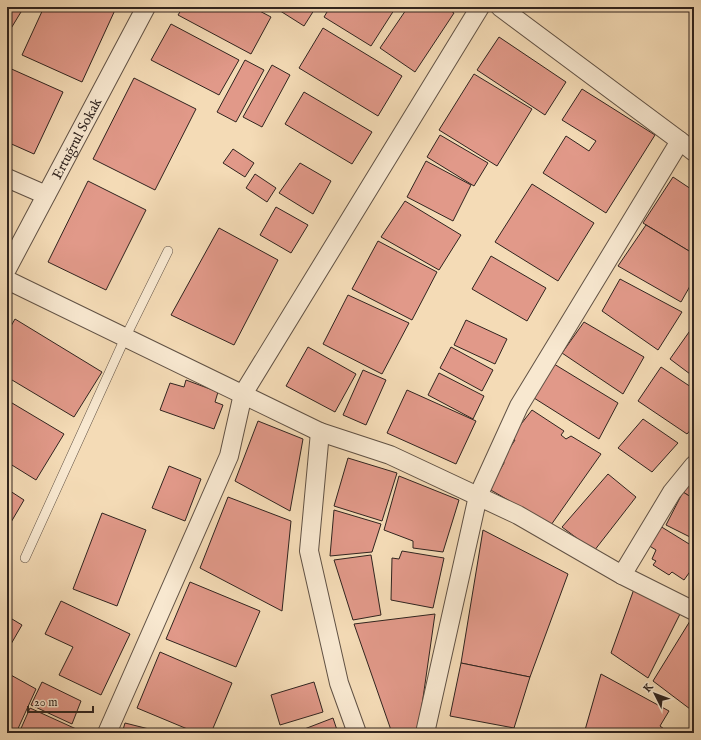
<svg xmlns="http://www.w3.org/2000/svg" width="701" height="740" viewBox="0 0 701 740" font-family="'IM FELL English',serif">
<style>
.building{fill:#e19989;stroke:#30241f}
.lines{fill:none;stroke-linecap:round;stroke-linejoin:round}
.lane-casing{stroke:#615245;stroke-width:10}
.street-casing{stroke:#615245;stroke-width:20}
.lane{stroke:#f8e8d0;stroke-width:9}
.street{stroke:#f8e8d0;stroke-width:18}
.labels{text-anchor:middle;stroke-width:4;stroke-linejoin:round;paint-order:stroke}
.street-label{font-size:14px;fill:#30241f;stroke:#f8e8d0}
</style>
<rect width="100%" height="100%" fill="#f4dbb6"/>
<filter id="stains"><feTurbulence type="fractalNoise" baseFrequency=".005" numOctaves="4"/><feColorMatrix values="0 0 0 0 .2 0 0 0 0 .09 0 0 0 0 .02 0 0 0 .5 -.17"/></filter>
<radialGradient id="worn" r=".72"><stop offset=".6" stop-color="#630" stop-opacity="0"/><stop offset="1" stop-color="#630" stop-opacity=".3"/></radialGradient>
<g class="building">
<path d="M7 7H24L7 35Z"/>
<path d="M44 7H109L115 10 82 82 22 55Z"/>
<path d="M183 7H252L271 17 251 54 178 15Z"/>
<path d="M274 7H316L304 26Z"/>
<path d="M330 7H396L371 46 324 17Z"/>
<path d="M408 7H445L454 13 415 72 380 48Z"/>
<path d="M171 24 239 60 219 95 151 60Z"/>
<path d="M323 28 402 76 378 116 299 68Z"/>
<path d="M499 37 566 82 545 115 477 70Z"/>
<path d="M245 60 264 70 236 122 217 112Z"/>
<path d="M272 65 290 75 262 127 243 117Z"/>
<path d="M7 67 63 92 34 154 7 142Z"/>
<path d="M474 74 532 109 497 166 439 130Z"/>
<path d="M134 78 196 109 155 190 93 159Z"/>
<path d="M582 89 655 135 606 213 543 173 566 136 589 151 596 141 562 120Z"/>
<path d="M304 92 372 132 352 164 285 124Z"/>
<path d="M440 135 488 163 474 186 427 157Z"/>
<path d="M233 149 254 163 245 177 223 163Z"/>
<path d="M426 161 471 185 453 221 407 197Z"/>
<path d="M300 163 331 181 313 214 279 193Z"/>
<path d="M255 174 276 188 267 202 246 188Z"/>
<path d="M673 177 694 191V243L689 251 643 223Z"/>
<path d="M88 181 146 210 106 290 48 262Z"/>
<path d="M532 184 594 223 558 281 495 242Z"/>
<path d="M405 201 461 235 439 270 381 237Z"/>
<path d="M276 207 308 225 291 253 260 235Z"/>
<path d="M646 225 694 254V279L681 302 618 266Z"/>
<path d="M219 228 278 260 234 345 171 315Z"/>
<path d="M378 241 437 272 412 320 352 289Z"/>
<path d="M491 256 546 288 527 321 472 289Z"/>
<path d="M620 279 682 312 658 350 602 311Z"/>
<path d="M348 295 409 323 382 374 323 344Z"/>
<path d="M15 319 102 372 74 417 7 377V333Z"/>
<path d="M466 320 507 339 495 364 454 345Z"/>
<path d="M584 322 644 357 623 394 562 353Z"/>
<path d="M694 325V377L670 359Z"/>
<path d="M308 347 356 374 335 412 286 386Z"/>
<path d="M451 347 493 370 482 391 440 368Z"/>
<path d="M554 364 618 403 599 439 534 398Z"/>
<path d="M661 367 694 389V426L687 434 638 401Z"/>
<path d="M363 370 386 380 366 425 343 415Z"/>
<path d="M439 373 484 396 473 419 428 395Z"/>
<path d="M186 380 218 392 215 402 223 405 214 429 160 410 170 383 184 387Z"/>
<path d="M407 390 476 421 456 464 387 433Z"/>
<path d="M7 400 64 434 36 480 7 462Z"/>
<path d="M532 410 564 431 561 435 566 439 571 436 601 454 551 525 489 489 504 463 503 458 515 440 511 437Z"/>
<path d="M643 419 678 443 652 472 618 448Z"/>
<path d="M258 421 303 439 290 511 235 481Z"/>
<path d="M348 458 397 473 382 521 334 506Z"/>
<path d="M169 466 201 479 185 521 152 508Z"/>
<path d="M608 474 636 497 594 551 562 527Z"/>
<path d="M399 476 459 500 443 552 413 548V541L384 530Z"/>
<path d="M694 478V499L683 492Z"/>
<path d="M7 489 24 500 7 529Z"/>
<path d="M683 492 694 499V539L666 525Z"/>
<path d="M228 497 291 521 282 611 200 568Z"/>
<path d="M334 510 381 524 372 552 330 556Z"/>
<path d="M102 513 146 530 117 606 73 589Z"/>
<path d="M660 526 694 547V566L684 580 672 572 669 575 653 565 656 561 652 559 656 550 648 545Z"/>
<path d="M483 530 568 574 530 677 461 663Z"/>
<path d="M402 551 444 558 433 608 391 600 392 558 399 559Z"/>
<path d="M371 555 381 615 353 620 334 560Z"/>
<path d="M190 582 260 611 236 667 166 639Z"/>
<path d="M634 589 680 614 648 678 611 653Z"/>
<path d="M61 601 130 634 101 695 59 675 73 647 45 634Z"/>
<path d="M435 614 418 733H392L354 624Z"/>
<path d="M7 616 22 625 7 651Z"/>
<path d="M690 621 694 623V712L653 681Z"/>
<path d="M160 652 232 683 211 733H197L137 708Z"/>
<path d="M461 663 530 677 514 728 450 716Z"/>
<path d="M9 674 36 689 16 733H7V678Z"/>
<path d="M601 674 669 711 660 726 668 732V733H594L585 730Z"/>
<path d="M42 682 81 701 72 724 31 705Z"/>
<path d="M314 682 323 712 280 725 271 695Z"/>
<path d="M30 708 85 733H19Z"/>
<path d="M333 718 338 733H294Z"/>
<path d="M125 723 165 733H122Z"/>
</g>
<g class="lines">
<defs>
<path id="lane" d="M25 558 125 338 168 251"/>
<g id="street">
<path d="M500 7 680 141 694 152"/>
<path d="M7 178 46 195"/>
<path id="s1" d="M7 269 146 7"/>
<path d="M7 280 320 432 390 455 518 515 622 575 694 611"/>
<path d="M320 432 309 551 339 683 357 733"/>
<path d="M622 575 672 492 694 465"/>
<path d="M107 733 229 456 243 394 480 7"/>
<path d="M425 733 478 496 519 406 680 141"/>
</g>
</defs>
<use href="#lane" class="lane-casing"/>
<use href="#street" class="street-casing"/>
<use href="#lane" class="lane"/>
<use href="#street" class="street"/>
</g>
<g class="labels">
<g class="street-label">
<text dy="5" stroke="none"><textPath href="#s1" startOffset="148">Ertuğrul Sokak</textPath></text>
</g>
</g>
<rect width="701" height="740" fill="none" stroke="#f4dbb6" stroke-width="24"/>
<rect x="8" y="8" width="685" height="724" fill="none" stroke="#30241f" stroke-width="2"/>
<rect x="12" y="12" width="677" height="716" fill="none" stroke="#30241f"/>
<g transform="translate(655 694) rotate(312)" stroke="#f8e8d0" stroke-width="3" paint-order="stroke">
<path d="M0-3L7 15L0 10L-7 15Z" fill="#30241f"/>
<text y="-6" font-size="11" font-weight="bold" text-anchor="middle" fill="#30241f">K</text>
</g>
<path d="M28 706v6h65v-6" fill="none" stroke="#30241f" stroke-width="2"/>
<text x="34" y="706" font-size="12" fill="#30241f" stroke="#f8e8d0" stroke-width="3" paint-order="stroke">20 m</text>
<rect width="100%" height="100%" filter="url(#stains)"/>
<rect width="100%" height="100%" fill="url(#worn)"/>
</svg>
